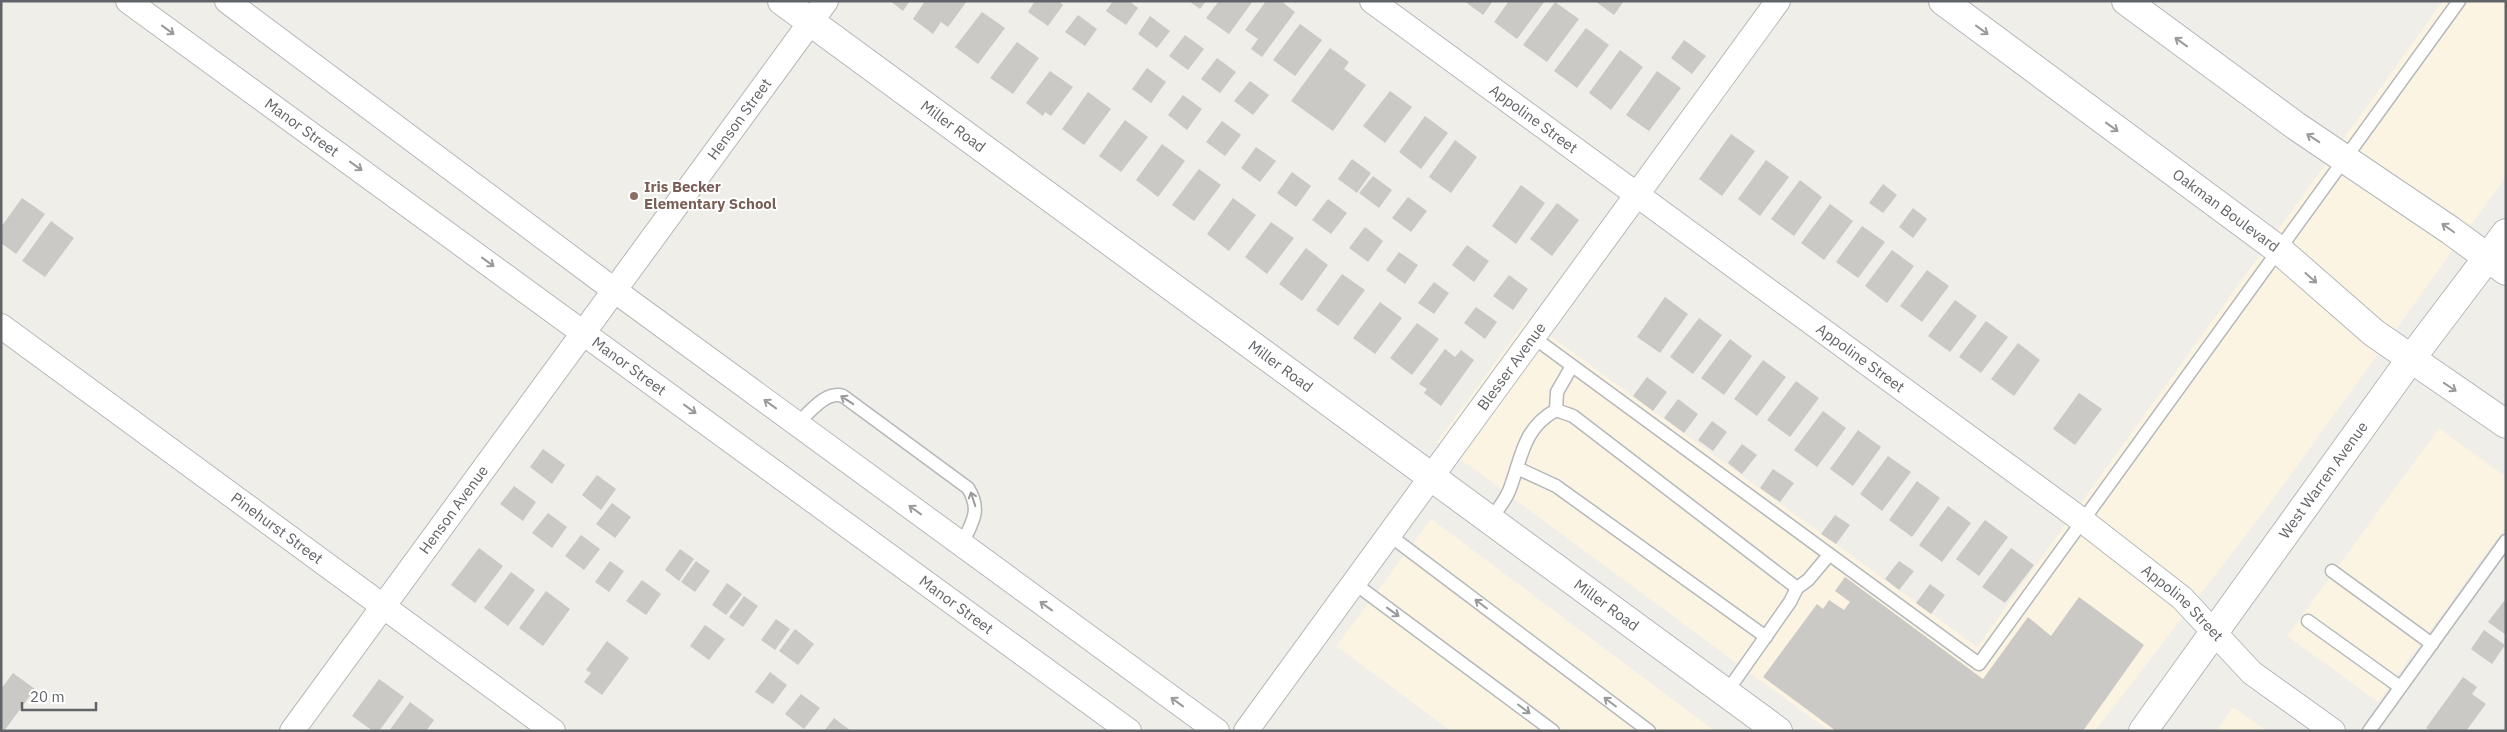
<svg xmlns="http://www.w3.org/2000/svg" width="2507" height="732" viewBox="0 0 2507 732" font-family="'IBM Plex Sans',sans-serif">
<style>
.commercial{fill:#fbf4e2}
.building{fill:#cbc9c5}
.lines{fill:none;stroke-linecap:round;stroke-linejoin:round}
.lane-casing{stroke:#b5b8bb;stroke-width:15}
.street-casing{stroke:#b5b8bb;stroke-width:26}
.secondary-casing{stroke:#b4b7bb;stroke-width:30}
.lane{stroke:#fff;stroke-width:12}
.street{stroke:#fff;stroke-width:24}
.secondary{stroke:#fff;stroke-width:28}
.oneway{stroke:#989a9c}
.education-dot{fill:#8d6e63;stroke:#fff;stroke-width:2}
.labels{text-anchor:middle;stroke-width:4;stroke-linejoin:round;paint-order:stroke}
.street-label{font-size:15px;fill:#606367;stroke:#fff}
.education-label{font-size:15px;font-weight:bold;fill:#785e54;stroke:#fff;text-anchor:start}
</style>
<rect width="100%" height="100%" fill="#f0eee8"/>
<g class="commercial">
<path d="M2443 1H2506V177L2266 509 2095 731H1829L1437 442 1527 319 1977 647Z"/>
<path d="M2439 428 2506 477V526L2378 702 2287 636Z"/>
<path d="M1431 519 1715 731H1451L1336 646Z"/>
<path d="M2233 707 2267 731H2216Z"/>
</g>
<g class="building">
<path d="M890 1H910L903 11Z"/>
<path d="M925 1H967L948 27 941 22 933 34 913 19Z"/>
<path d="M1035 1H1059L1063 5 1048 26 1028 12Z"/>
<path d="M1113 1H1129L1138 8 1126 25 1106 11Z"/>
<path d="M1189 1H1206L1200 9Z"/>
<path d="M1219 1H1253L1229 34 1206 18Z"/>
<path d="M1266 1H1281L1295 12 1262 57 1251 49 1258 39 1245 30Z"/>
<path d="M1464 1H1493L1483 15Z"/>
<path d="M1509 1H1545L1517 39 1494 22Z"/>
<path d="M1595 1H1624L1614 15Z"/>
<path d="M1555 2 1579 19 1547 62 1523 45Z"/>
<path d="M982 12 1005 28 978 64 955 47Z"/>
<path d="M1078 15 1097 29 1085 46 1065 32Z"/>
<path d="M1150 16 1170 31 1157 48 1138 34Z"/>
<path d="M1300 24 1322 40 1295 76 1273 60Z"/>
<path d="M1586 28 1609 45 1577 88 1554 71Z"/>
<path d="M1185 35 1204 49 1188 70 1169 56Z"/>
<path d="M1684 40 1706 56 1692 74 1671 58Z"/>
<path d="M1017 42 1039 58 1013 94 990 78Z"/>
<path d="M1330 48 1349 62 1344 69 1366 85 1333 131 1291 101Z"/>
<path d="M1620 50 1643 67 1611 110 1589 93Z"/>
<path d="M1217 58 1236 72 1220 93 1201 79Z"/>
<path d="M1147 68 1166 82 1151 103 1132 89Z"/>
<path d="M1050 71 1073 87 1051 116 1045 112 1043 116 1026 103Z"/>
<path d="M1657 71 1681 88 1649 131 1626 115Z"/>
<path d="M1250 81 1269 95 1253 115 1234 101Z"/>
<path d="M1390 91 1412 107 1385 143 1363 126Z"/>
<path d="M1088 92 1111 109 1084 145 1062 129Z"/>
<path d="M1183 95 1202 109 1187 130 1168 115Z"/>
<path d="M1425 116 1448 133 1421 169 1399 152Z"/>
<path d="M1125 120 1148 137 1121 172 1099 156Z"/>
<path d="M1222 121 1241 135 1225 156 1206 142Z"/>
<path d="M1731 134 1755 151 1722 196 1699 179Z"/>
<path d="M1455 140 1477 157 1451 193 1429 177Z"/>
<path d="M1162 144 1185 161 1158 197 1136 180Z"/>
<path d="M1256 147 1276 161 1260 182 1241 168Z"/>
<path d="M1352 159 1371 173 1357 193 1338 179Z"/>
<path d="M1766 160 1789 177 1760 216 1738 199Z"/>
<path d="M1199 169 1221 185 1194 221 1172 205Z"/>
<path d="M1292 172 1311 186 1296 207 1277 193Z"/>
<path d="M1373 176 1392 190 1379 208 1359 193Z"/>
<path d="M1800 180 1822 197 1794 236 1771 219Z"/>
<path d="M1883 184 1897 195 1883 213 1869 203Z"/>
<path d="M1521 185 1545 203 1516 244 1492 226Z"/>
<path d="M1408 197 1427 211 1411 232 1392 218Z"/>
<path d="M22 198 45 214 16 254 1 243V227Z"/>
<path d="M1233 198 1256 215 1229 251 1207 234Z"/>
<path d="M1328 199 1347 213 1331 234 1312 220Z"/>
<path d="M1557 203 1579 220 1552 256 1530 239Z"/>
<path d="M1830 204 1853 221 1824 260 1801 243Z"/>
<path d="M1913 208 1927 219 1913 238 1899 227Z"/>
<path d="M51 221 74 238 45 277 22 261Z"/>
<path d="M1271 222 1294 238 1267 274 1245 257Z"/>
<path d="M1862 226 1885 242 1858 278 1836 262Z"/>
<path d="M1365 227 1383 241 1368 262 1349 248Z"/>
<path d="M1467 245 1489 261 1474 282 1452 265Z"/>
<path d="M1306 248 1328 265 1302 301 1279 284Z"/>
<path d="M1892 250 1914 266 1887 303 1865 286Z"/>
<path d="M1399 252 1418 265 1405 284 1386 270Z"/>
<path d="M1927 270 1949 286 1922 322 1900 306Z"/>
<path d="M1342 274 1365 290 1338 326 1316 310Z"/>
<path d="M1509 275 1528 289 1513 310 1493 296Z"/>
<path d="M1434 282 1449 293 1434 314 1418 303Z"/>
<path d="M1665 297 1688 314 1660 353 1637 337Z"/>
<path d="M1955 300 1977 316 1950 352 1928 336Z"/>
<path d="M1380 302 1402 318 1375 354 1353 338Z"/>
<path d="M1476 307 1497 322 1485 339 1464 323Z"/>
<path d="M1699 318 1722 335 1693 374 1670 357Z"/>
<path d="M1986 321 2008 337 1981 373 1959 357Z"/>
<path d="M1417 323 1439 339 1412 375 1390 358Z"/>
<path d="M1730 339 1752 356 1724 395 1701 378Z"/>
<path d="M2018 343 2040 360 2014 396 1991 379Z"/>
<path d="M1445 349 1455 357 1461 350 1474 360 1441 406 1424 393 1427 389 1419 384Z"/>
<path d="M1763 360 1786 377 1757 416 1734 399Z"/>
<path d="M1647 377 1667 392 1653 411 1633 396Z"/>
<path d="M1796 381 1819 398 1790 437 1767 420Z"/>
<path d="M2079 393 2102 409 2075 445 2053 429Z"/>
<path d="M1678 399 1698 414 1684 433 1664 418Z"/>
<path d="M1823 411 1846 428 1817 467 1794 450Z"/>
<path d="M1712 421 1727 432 1713 451 1698 440Z"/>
<path d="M1858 430 1881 447 1853 486 1830 469Z"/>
<path d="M1742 444 1757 455 1742 474 1728 463Z"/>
<path d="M543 449 565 465 552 484 530 467Z"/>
<path d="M1888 456 1911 472 1882 511 1860 494Z"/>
<path d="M1773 469 1794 483 1780 502 1760 488Z"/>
<path d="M597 475 616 489 601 510 582 495Z"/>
<path d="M1917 481 1940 498 1912 537 1889 520Z"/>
<path d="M514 486 536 502 523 521 500 504Z"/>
<path d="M612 503 631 517 615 538 596 524Z"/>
<path d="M1948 506 1971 523 1942 562 1919 545Z"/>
<path d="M548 513 567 527 552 548 532 533Z"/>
<path d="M1835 515 1850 525 1836 544 1821 534Z"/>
<path d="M1985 520 2008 537 1979 576 1956 559Z"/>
<path d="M581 535 600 549 584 570 565 556Z"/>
<path d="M479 548 503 566 475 603 451 585Z"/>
<path d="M2011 548 2034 565 2005 603 1982 587Z"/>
<path d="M680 549 694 559 679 581 665 570Z"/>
<path d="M610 561 624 571 609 592 595 582Z"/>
<path d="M696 561 710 571 695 592 681 582Z"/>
<path d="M1899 561 1914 571 1899 590 1885 579Z"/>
<path d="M511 572 535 590 508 626 484 608Z"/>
<path d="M1845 577 1983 679 2028 617 2051 636 2079 597 2144 645 2083 731H1836L1763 677 1817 604 1823 609 1829 600 1844 610 1850 602 1835 591Z"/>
<path d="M642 580 661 594 646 615 626 601Z"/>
<path d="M727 583 742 594 726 615 712 605Z"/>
<path d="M1930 584 1945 595 1931 614 1916 603Z"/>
<path d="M546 591 570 609 543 646 519 628Z"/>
<path d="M744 596 758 606 743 627 729 617Z"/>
<path d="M2504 601 2506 602V635L2488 622Z"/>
<path d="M776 619 790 629 775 650 761 640Z"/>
<path d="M705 625 725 639 709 660 690 646Z"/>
<path d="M795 629 814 644 798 665 779 651Z"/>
<path d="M2484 630 2505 645 2492 664 2471 649Z"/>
<path d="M607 641 629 658 602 695 584 682 591 673 586 670Z"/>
<path d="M770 672 787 685 773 704 755 692Z"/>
<path d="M13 673 35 689 4 731 1 729V689Z"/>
<path d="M2463 677 2477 687 2472 694 2486 704 2466 731H2430L2426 728Z"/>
<path d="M379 679 404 697 379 731H373L352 716Z"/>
<path d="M801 694 820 708 804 729 785 714Z"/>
<path d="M410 702 434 720 426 731H389Z"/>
<path d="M834 718 851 731H824Z"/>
</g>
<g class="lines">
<defs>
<g id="lane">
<path d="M1533 337 1979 664 2459 1"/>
<path d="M1556 410 1557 392 1572 366"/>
<path d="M797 424C809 413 826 390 843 396L968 488C982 511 972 522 962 544"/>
<path d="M1517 468 1556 486 1766 637"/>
<path d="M1490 521C1496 511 1505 501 1509 491 1522 458 1522 429 1556 410L1573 416 1797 588 1790 602 1726 693"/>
<path d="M1389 535 1649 731"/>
<path d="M2332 571 2432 644"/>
<path d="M1354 583 1553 731"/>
<path d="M1797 588 1808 580 1829 555"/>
<path d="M2308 621 2400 687"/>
<path d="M2369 731 2506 541"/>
</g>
<g id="street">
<path id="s1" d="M128 1 1129 731"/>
<path d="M227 1 614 290 1217 731"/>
<path id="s2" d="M1372 1 2083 521 2182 598 2252 673 2333 731"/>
<path id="s3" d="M1 326 553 731"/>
<path id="s4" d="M292 731 826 1"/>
<path id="s5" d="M1246 731 1778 1"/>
</g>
<g id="secondary">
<path id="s6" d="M782 1 1778 731"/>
<path id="s7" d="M1943 1 2279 250 2374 333 2506 424"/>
<path d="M2126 1 2296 126 2450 230 2506 271"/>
<path id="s8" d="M2143 731 2410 360 2506 233"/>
</g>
</defs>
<use href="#lane" class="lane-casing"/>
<use href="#street" class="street-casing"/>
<use href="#secondary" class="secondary-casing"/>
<use href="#lane" class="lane"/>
<use href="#street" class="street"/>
<use href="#secondary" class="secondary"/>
</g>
<defs><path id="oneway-shaft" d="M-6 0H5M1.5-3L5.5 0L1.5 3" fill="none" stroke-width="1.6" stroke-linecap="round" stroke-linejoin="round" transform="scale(1.25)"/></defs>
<g class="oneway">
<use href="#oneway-shaft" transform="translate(168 30) rotate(36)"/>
<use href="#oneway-shaft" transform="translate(1982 30) rotate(36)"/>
<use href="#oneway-shaft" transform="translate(2181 42) rotate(-144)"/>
<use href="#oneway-shaft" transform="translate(2112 127) rotate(36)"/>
<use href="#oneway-shaft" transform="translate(2313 138) rotate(-147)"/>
<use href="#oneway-shaft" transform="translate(356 166) rotate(36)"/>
<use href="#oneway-shaft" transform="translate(2448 228) rotate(-145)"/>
<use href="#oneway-shaft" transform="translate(488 262) rotate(36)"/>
<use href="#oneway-shaft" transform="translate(2311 278) rotate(41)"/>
<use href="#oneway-shaft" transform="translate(2450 387) rotate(34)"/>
<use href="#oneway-shaft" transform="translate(847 400) rotate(-147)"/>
<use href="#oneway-shaft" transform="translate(770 404) rotate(-144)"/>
<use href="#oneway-shaft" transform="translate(690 409) rotate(36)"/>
<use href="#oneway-shaft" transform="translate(973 499) rotate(-108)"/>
<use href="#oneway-shaft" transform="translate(915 510) rotate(-144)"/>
<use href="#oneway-shaft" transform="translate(1481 604) rotate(-143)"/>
<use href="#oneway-shaft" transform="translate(1046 606) rotate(-144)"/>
<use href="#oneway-shaft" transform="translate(1393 612) rotate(36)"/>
<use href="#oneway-shaft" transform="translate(1177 702) rotate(-144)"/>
<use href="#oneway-shaft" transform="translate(1610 702) rotate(-143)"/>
<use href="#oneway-shaft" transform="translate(1524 709) rotate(37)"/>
</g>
<circle class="education-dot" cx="634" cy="196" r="5"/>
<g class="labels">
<g class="street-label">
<text dy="5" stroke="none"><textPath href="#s2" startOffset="200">Appoline Street</textPath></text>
<text dy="5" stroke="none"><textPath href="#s4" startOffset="758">Henson Street</textPath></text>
<text dy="5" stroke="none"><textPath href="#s1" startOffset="215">Manor Street</textPath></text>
<text dy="5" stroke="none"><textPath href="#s6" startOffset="212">Miller Road</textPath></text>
<text dy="5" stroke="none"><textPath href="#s7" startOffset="352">Oakman Boulevard</textPath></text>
<text dy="5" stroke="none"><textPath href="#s2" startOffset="605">Appoline Street</textPath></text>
<text dy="5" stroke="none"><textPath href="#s1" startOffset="620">Manor Street</textPath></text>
<text dy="5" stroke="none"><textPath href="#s6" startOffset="618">Miller Road</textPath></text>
<text dy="5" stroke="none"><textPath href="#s5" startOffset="451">Blesser Avenue</textPath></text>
<text dy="5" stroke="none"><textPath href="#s8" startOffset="309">West Warren Avenue</textPath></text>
<text dy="5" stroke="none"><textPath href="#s4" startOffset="274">Henson Avenue</textPath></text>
<text dy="5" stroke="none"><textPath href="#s3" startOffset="342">Pinehurst Street</textPath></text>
<text dy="5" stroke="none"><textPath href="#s2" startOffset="1010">Appoline Street</textPath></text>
<text dy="5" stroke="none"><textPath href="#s1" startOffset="1025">Manor Street</textPath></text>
<text dy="5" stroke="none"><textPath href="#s6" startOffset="1022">Miller Road</textPath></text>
</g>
<g class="education-label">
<text x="644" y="192">Iris Becker<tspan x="644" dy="17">Elementary School</tspan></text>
</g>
</g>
<rect width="2507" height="732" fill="none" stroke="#606367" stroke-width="5"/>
<path d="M22 702v8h74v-8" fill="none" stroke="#606367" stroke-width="2.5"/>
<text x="30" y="702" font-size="15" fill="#606367" stroke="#ffffff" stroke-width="4" paint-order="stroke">20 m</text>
</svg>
